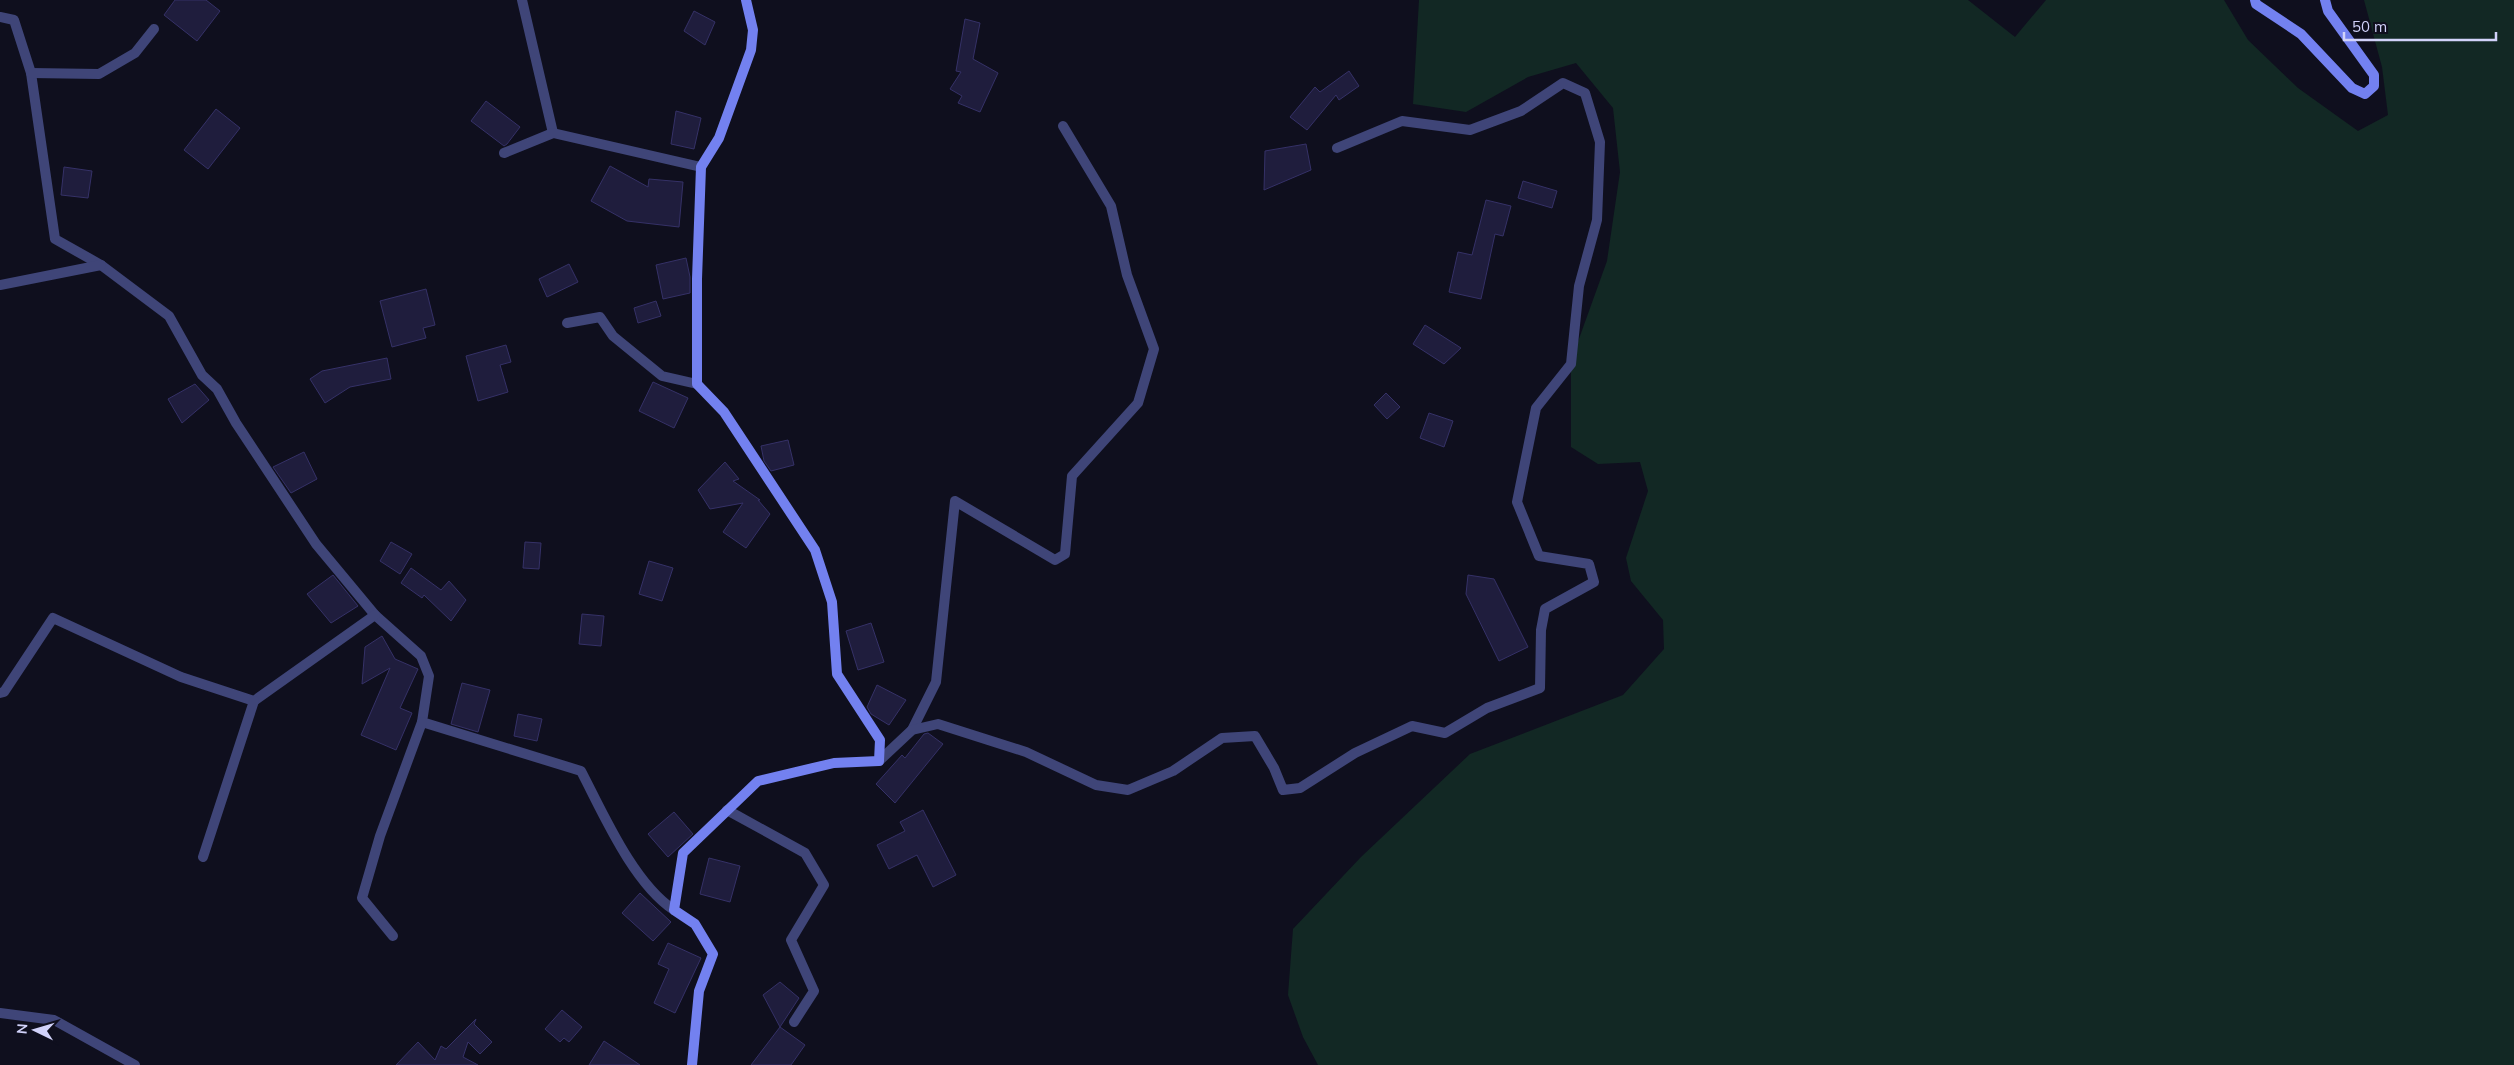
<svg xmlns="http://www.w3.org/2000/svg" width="2514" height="1065" viewBox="0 0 2514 1065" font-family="Mulish,sans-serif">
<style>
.green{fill:#122824}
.building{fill:#1f1d3d;stroke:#353167}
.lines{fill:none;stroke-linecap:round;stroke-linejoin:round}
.street{stroke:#3f4578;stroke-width:10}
.secondary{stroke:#7381f0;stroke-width:10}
</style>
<rect width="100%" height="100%" fill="#0f0f1e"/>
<path class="green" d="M1419 0H1968L2015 37 2046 0H2224L2248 40 2298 88 2358 131 2388 115 2382 67 2364 0H2514V1065H1318L1303 1037 1288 995 1293 929 1361 857 1470 754 1623 695 1664 649 1663 620 1631 581 1626 558 1648 491 1640 462 1598 464 1571 447V361L1607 261 1620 172 1613 108 1576 63 1528 77 1466 112 1413 104Z"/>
<g class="building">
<path d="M175 0H206L220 11 197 41 164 15Z"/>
<path d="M694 11 715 22 705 45 684 31Z"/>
<path d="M965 19 980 23 973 59 998 73 980 112 958 103 962 96 950 89 961 72 956 71Z"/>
<path d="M1349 71 1359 86 1339 100 1336 95 1307 130 1290 117 1315 87 1320 92Z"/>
<path d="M486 101 520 127 507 144 504 146 471 121Z"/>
<path d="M216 109 240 128 208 169 184 150Z"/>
<path d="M676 111 701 118 694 149 671 144Z"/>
<path d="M1306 144 1311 170 1264 190 1265 151Z"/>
<path d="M610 166 648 187 649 179 683 182 679 227 627 221 591 201Z"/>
<path d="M64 167 92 171 88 198 61 195Z"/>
<path d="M1523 181 1557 191 1552 208 1518 198Z"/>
<path d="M1486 200 1511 206 1503 236 1495 234 1481 299 1449 292 1458 252 1472 255Z"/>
<path d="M686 258 690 277V293L663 299 656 265Z"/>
<path d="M569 264 578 282 547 297 539 279Z"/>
<path d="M426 289 435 325 423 328 426 338 392 347 380 301Z"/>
<path d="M656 301 661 316 638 323 634 308Z"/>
<path d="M1425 325 1461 348 1444 364 1413 344Z"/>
<path d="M506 345 511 362 500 365 508 392 478 401 466 356Z"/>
<path d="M387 358 391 379 350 387 325 403 310 379 322 371Z"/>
<path d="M653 382 688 398 674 428 639 411Z"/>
<path d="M195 384 209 400 182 423 168 399Z"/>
<path d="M1386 393 1400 407 1387 419 1374 405Z"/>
<path d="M1429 413 1453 421 1444 447 1420 438Z"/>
<path d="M788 440 794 465 771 471 764 461 761 446Z"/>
<path d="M304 452 317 479 291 493 273 467Z"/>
<path d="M725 462 739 479 733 481 760 500H758L770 514 746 548 723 532 743 503 710 509 698 490Z"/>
<path d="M391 542 412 554 400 574 380 561Z"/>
<path d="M525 542 541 543 539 569 523 568Z"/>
<path d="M649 561 673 568 662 601 639 594Z"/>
<path d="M411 568 441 590 449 581 466 600 451 621 424 595 422 598 401 583Z"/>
<path d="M333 575 358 606 331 623 307 594Z"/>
<path d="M1468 575 1494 579 1528 647 1499 661 1466 594Z"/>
<path d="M582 614 604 616 601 646 579 644Z"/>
<path d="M871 623 884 662 858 670 846 631Z"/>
<path d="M382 636 395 659 418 669 400 708 412 713 396 750 361 735 390 668 362 684 365 647Z"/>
<path d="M462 683 490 690 478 732 451 724Z"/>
<path d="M877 685 906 700 889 725 871 714 867 707Z"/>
<path d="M518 714 542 719 537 741 514 736Z"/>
<path d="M928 733 943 744 895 803 876 784 902 755 905 758 924 734Z"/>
<path d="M923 810 956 875 933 887 917 855 889 869 877 845 905 831 900 822Z"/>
<path d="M674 812 693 834 668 857 648 834Z"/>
<path d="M709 858 740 866 730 902 700 894Z"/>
<path d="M640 893 671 922 653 941 622 913Z"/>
<path d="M668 943 701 958 675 1013 654 1003 669 969 658 964Z"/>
<path d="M780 982 799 998 780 1027 763 995Z"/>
<path d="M562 1010 582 1027 569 1042 564 1038 560 1042 545 1029Z"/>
<path d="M476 1019 474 1024 492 1042 480 1054 468 1042 463 1057 478 1065H396L418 1042 435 1060 441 1046 446 1049Z"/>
<path d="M780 1027 805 1045 791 1065H751Z"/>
<path d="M604 1041 640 1065H589Z"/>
</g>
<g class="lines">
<g class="street">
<path d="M522 0 553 133"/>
<path d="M0 17 14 20 31 73 55 239 101 265 169 316 202 375 217 389 236 423 316 544 375 615 421 656 429 676 422 722 581 771C603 813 633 883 674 910"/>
<path d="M31 73 99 74 135 53 154 29"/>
<path d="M504 153 553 133 701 167"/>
<path d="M0 285 101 265"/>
<path d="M567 323 600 317 613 336 662 376 697 384"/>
<path d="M0 693 4 692 53 618 181 677 254 701 375 615"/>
<path d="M912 730 936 682 955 501 1055 560 1065 554 1072 476 1138 403 1154 349 1127 275 1111 206 1063 126"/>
<path d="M879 761 912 730 938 724 1026 752 1096 785 1128 790 1173 771 1222 738 1255 736 1274 768 1283 790 1300 788 1355 753 1412 726 1445 733 1487 708 1540 688 1541 630 1545 609 1594 582 1589 564 1539 556 1517 502 1536 408 1571 364 1579 286 1597 220 1600 142 1585 93 1563 83 1521 111 1470 130 1402 121 1337 148"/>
<path d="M727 810 805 853 824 885 791 940 814 991 794 1022"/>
<path d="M203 857 254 701"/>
<path d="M393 936 362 898 380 836 422 722"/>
<path d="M0 1013 54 1020 135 1065"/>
</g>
<g class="secondary">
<path d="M2255 0 2256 4 2301 34 2352 88 2365 94 2374 86V75L2328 11 2325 0"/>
<path d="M692 1065 699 991 713 954 695 924 674 910 683 853 758 781 834 763 879 761 880 740 837 674 832 602 815 550 724 412 697 384V279L701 167 719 138 751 50 753 30 746 0"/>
</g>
</g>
<g transform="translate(35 1030) rotate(275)" stroke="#0f0f1e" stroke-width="4" paint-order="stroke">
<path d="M0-4L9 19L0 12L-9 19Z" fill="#d1d2fa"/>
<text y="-8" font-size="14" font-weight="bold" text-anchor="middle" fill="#d1d2fa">N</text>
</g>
<path d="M2344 32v8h152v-8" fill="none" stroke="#d1d2fa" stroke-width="2.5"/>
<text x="2352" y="32" font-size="15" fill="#d1d2fa" stroke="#0f0f1e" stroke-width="4" paint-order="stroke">50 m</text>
</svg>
